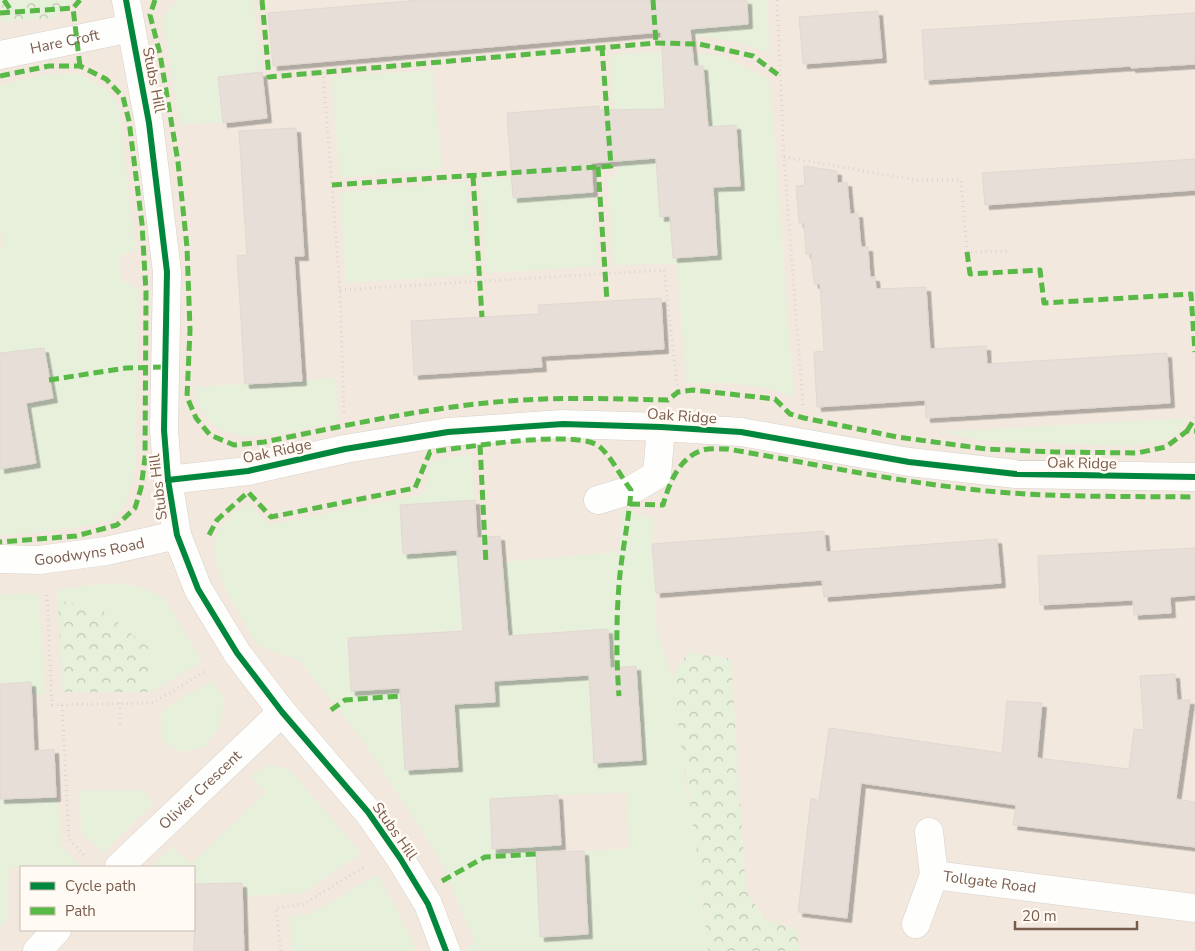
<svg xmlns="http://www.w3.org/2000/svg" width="1195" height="951" viewBox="0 0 1195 951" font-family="'Nunito Sans',sans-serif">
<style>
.residential{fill:#f2e8de;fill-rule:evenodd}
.grass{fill:#e7f0db;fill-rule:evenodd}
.forest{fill:url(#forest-crowns)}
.building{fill:#e6ded7;stroke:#e2d8d2;filter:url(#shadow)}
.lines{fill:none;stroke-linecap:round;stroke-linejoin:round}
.minor-casing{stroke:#d7d1cb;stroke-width:29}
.path{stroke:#dcd5d0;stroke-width:3;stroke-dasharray:1 4;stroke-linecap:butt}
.minor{stroke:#fefefd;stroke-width:28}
.quiet{stroke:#58b947;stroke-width:5;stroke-dasharray:10 5;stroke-linecap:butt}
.cycleway-casing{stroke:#fffaf3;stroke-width:9}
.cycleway{stroke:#00873e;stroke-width:6}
.labels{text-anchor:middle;stroke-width:5;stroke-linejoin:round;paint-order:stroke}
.street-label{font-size:15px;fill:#7a5c4d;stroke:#fffaf3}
</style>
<defs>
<pattern id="forest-crowns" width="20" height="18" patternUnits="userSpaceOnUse" patternTransform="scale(1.25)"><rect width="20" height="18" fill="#e7f0db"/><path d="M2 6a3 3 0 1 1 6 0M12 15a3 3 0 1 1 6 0" fill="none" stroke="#c0c6b4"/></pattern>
<filter id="shadow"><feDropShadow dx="4.5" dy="4.5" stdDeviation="0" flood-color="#0004"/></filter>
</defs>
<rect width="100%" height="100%" fill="#f9f5f0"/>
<path class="residential" d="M0 0H1195V951H0ZM21 867H194V930H21Z"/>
<g class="grass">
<path d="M179 0H253L262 71 234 75 223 123 180 124 162 17Z"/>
<path d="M658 0H767L770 53 740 43 704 36 662 38Z"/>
<path d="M651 52 721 55 770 80 794 397C760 383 722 382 686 383L677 264 613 265 608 178 618 176 610 55Z"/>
<path d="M433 70 442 169 340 178 331 77Z"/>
<path d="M77 73 106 89 118 103 136 249 119 257 121 280 139 289 135 467 128 499 113 520 72 528 0 536V249L4 248 0 228V85L44 75Z"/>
<path d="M592 173 598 266 486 273 480 180Z"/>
<path d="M467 182 473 275 346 283 340 192Z"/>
<path d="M336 378 338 422C286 431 207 462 194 387Z"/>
<path d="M1188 418 1174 435 1161 441 1124 446 986 441 940 432Z"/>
<path d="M471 454 480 564 618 552 622 512 654 517 652 544 656 593V626L672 677 685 781 695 834 708 951H465L475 942 437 854 363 741 300 661 257 645C243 619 208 569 215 539 220 523 236 512 249 503L269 525 424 494 431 461ZM489 628 422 706 418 633ZM627 793 629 849 579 851V865H562L558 795Z"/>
<path d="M116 583 145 588 165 599 202 661 152 692H62L57 589Z"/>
<path d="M39 593 45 695H32L31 682 0 684V595Z"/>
<path d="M212 680 224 698 220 727 205 747 179 752 162 741 161 711Z"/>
<path d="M269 765 290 769 361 854 303 893 243 896 242 883 195 884 194 900V867H149L173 847 191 864 266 792 249 776Z"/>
<path d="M78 790H144L153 803 103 853 82 833Z"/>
<path d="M56 797 60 816 61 846 81 867H9L7 922 0 928V799Z"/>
<path d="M377 874 413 940 415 951H291L290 916 311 914Z"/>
</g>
<g class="forest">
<path d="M0 0H73L53 18 1 22Z"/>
<path d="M58 601 98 607 148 647 152 692H62Z"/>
<path d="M688 652 731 659 746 892 766 920 797 930 799 951H708C701 859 683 768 672 677Z"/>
</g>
<g class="building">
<path d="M419 0H747L748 24 690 29 694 66H703L708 127 736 125 740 186 713 187 717 255 673 258 670 216 660 217 656 158 591 163 593 192 513 198 507 113 599 106 600 110 665 109 661 32 273 66 268 13Z"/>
<path d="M878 11 882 58 803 64 799 17Z"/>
<path d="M1195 13V64L1131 68V66L925 80 922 30Z"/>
<path d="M262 72 267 118 223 123 218 77Z"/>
<path d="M296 128 304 256H294L302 381 245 384 237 256 247 255 239 131Z"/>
<path d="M1195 159V190L985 205 982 173Z"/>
<path d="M804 166 837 171V183L847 182 850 214 858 213 861 247H868L870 277H875L876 289 926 287 930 349 986 346 987 364 1167 353 1170 403 926 418 925 400 817 407 814 352 824 351 820 284H814L811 254H806L804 223H799L796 186 805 185Z"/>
<path d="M661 298 664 349 541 356 542 367 414 375 411 321 539 314 538 305Z"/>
<path d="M44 348 53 398 26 403 36 463 0 469V353Z"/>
<path d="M475 500 477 538 500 536 508 636 608 629 610 668 636 666 642 760 594 763 589 675 494 681 495 702 454 704 458 767 405 770 400 688 351 691 348 638 463 631 457 550 403 554 400 505Z"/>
<path d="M824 531 826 552 997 539 1001 583 824 597 822 580 656 593 652 544Z"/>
<path d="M1195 548V595L1170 597 1171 613 1134 615 1133 600 1040 605 1038 556Z"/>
<path d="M1175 674 1177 700H1190L1176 799 1195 802V847L1013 825 1016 805 861 783 847 918 798 912 811 798 819 801 829 728 1002 753 1007 701 1042 703 1037 758 1129 769 1134 729 1144 730 1140 676Z"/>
<path d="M31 682 34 751 54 749 56 797 0 799V684Z"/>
<path d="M558 795 561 845 492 849 490 799Z"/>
<path d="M584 851 588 934 540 937 536 852Z"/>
<path d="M242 883 244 951H194L195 884Z"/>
</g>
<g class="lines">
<defs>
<g id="minor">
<path d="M126 0 149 123 167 272 164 430 168 480 177 535 198 589 237 653 282 712 368 812 400 858 428 904 446 951"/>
<path id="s1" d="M0 55 131 28"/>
<path d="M168 480 248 471 345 449 448 432 563 424 661 427 741 432 909 462 1016 474 1195 477"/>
<path d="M598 500 631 490 657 475 661 427"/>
<path id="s2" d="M0 559 39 560 106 551 177 535"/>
<path id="s3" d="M119 867 282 712"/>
<path id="s4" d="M934 875 1195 908"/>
<path d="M916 924 934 875 929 832"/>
<path d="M37 951 57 930"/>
</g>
</defs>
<use href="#minor" class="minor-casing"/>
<g class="path">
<path d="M777 0 784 157 803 407"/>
<path d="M323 72 340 290 344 414"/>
<path d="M784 157 916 180H961L967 252 1007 251"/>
<path d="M340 290 664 270 678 394"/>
<path d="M47 595 52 705 153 703 206 671"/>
<path d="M120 703V725"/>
<path d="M62 705 69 839 87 858"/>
<path d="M281 951 276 908 304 904 364 867"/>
</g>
<use href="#minor" class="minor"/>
<g class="quiet">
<path d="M4 0 12 12"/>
<path d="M155 0 150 15 160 54 178 162 187 247 190 330 187 397 196 418 210 435 234 445 264 442C349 425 436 405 523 400 571 397 620 399 668 400L678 392 693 390 775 399 790 414 804 418 897 437 986 449 1054 452 1137 453 1166 447 1187 431H1195"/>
<path d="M262 0 269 77 656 43 699 44 753 56 781 77"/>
<path d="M653 0 656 43"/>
<path d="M0 13 73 8"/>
<path d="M80 66 73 8 80 0"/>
<path d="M0 76 49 66H80L106 79 123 97 129 121 142 224 146 292 145 458 141 488 135 508 117 525 76 536 0 542"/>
<path d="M598 167 607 301"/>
<path d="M473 176 482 317"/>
<path d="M332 185 611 166 602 48"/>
<path d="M967 252 970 274 1040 270 1044 303 1191 294 1195 352"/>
<path d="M49 380 126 368 164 367"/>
<path d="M1187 431 1195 418"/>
<path d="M480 445 486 564"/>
<path d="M630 504 663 505C669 484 679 457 703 450 710 448 720 449 727 449 805 462 882 479 960 488 1037 498 1117 496 1195 497"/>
<path d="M209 535 217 520 248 492 271 517 415 488 430 452C460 448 580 428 600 447 612 458 621 477 631 490 629 519 623 546 620 574 616 612 616 658 619 696"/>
<path d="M331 710 345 700 401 696"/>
<path d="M442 881 485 857 536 854"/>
</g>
<defs>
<g id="cycleway">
<path d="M126 0 149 123 167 272 164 430 168 480 177 535 198 589 237 653 282 712 368 812 400 858 428 904 446 951"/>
<path d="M168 480 248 471 345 449 448 432 563 424 661 427 741 432 909 462 1016 474 1195 477"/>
</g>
</defs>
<use href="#cycleway" class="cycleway-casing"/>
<use href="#cycleway" class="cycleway"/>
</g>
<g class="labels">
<g class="street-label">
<text dy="5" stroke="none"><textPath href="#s1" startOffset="66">Hare Croft</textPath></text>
<text transform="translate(154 80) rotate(79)" y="5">Stubs Hill</text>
<text transform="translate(682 416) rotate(4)" y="5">Oak Ridge</text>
<text transform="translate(277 451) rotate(-12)" y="5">Oak Ridge</text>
<text transform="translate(1082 463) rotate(1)" y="5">Oak Ridge</text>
<text transform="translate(158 487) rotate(-97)" y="5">Stubs Hill</text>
<text dy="5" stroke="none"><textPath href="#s2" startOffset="90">Goodwyns Road</textPath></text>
<text dy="5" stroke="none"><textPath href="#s3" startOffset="112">Olivier Crescent</textPath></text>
<text transform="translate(395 831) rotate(55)" y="5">Stubs Hill</text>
<text dy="5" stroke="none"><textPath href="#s4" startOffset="56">Tollgate Road</textPath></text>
</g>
</g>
<rect x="20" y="866" width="175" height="65" fill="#fffaf3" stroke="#cabbb1"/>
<rect x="30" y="882" width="25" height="8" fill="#00873e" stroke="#cabbb1"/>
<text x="65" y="891" font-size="15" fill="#7a5c4d">Cycle path</text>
<rect x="30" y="907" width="25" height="8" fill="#58b947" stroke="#cabbb1"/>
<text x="65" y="916" font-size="15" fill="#7a5c4d">Path</text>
<path d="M1015 921v8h122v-8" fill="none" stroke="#7a5c4d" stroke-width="2.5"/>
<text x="1022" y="921" font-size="15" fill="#7a5c4d" stroke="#fffaf3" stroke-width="4" paint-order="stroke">20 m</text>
</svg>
